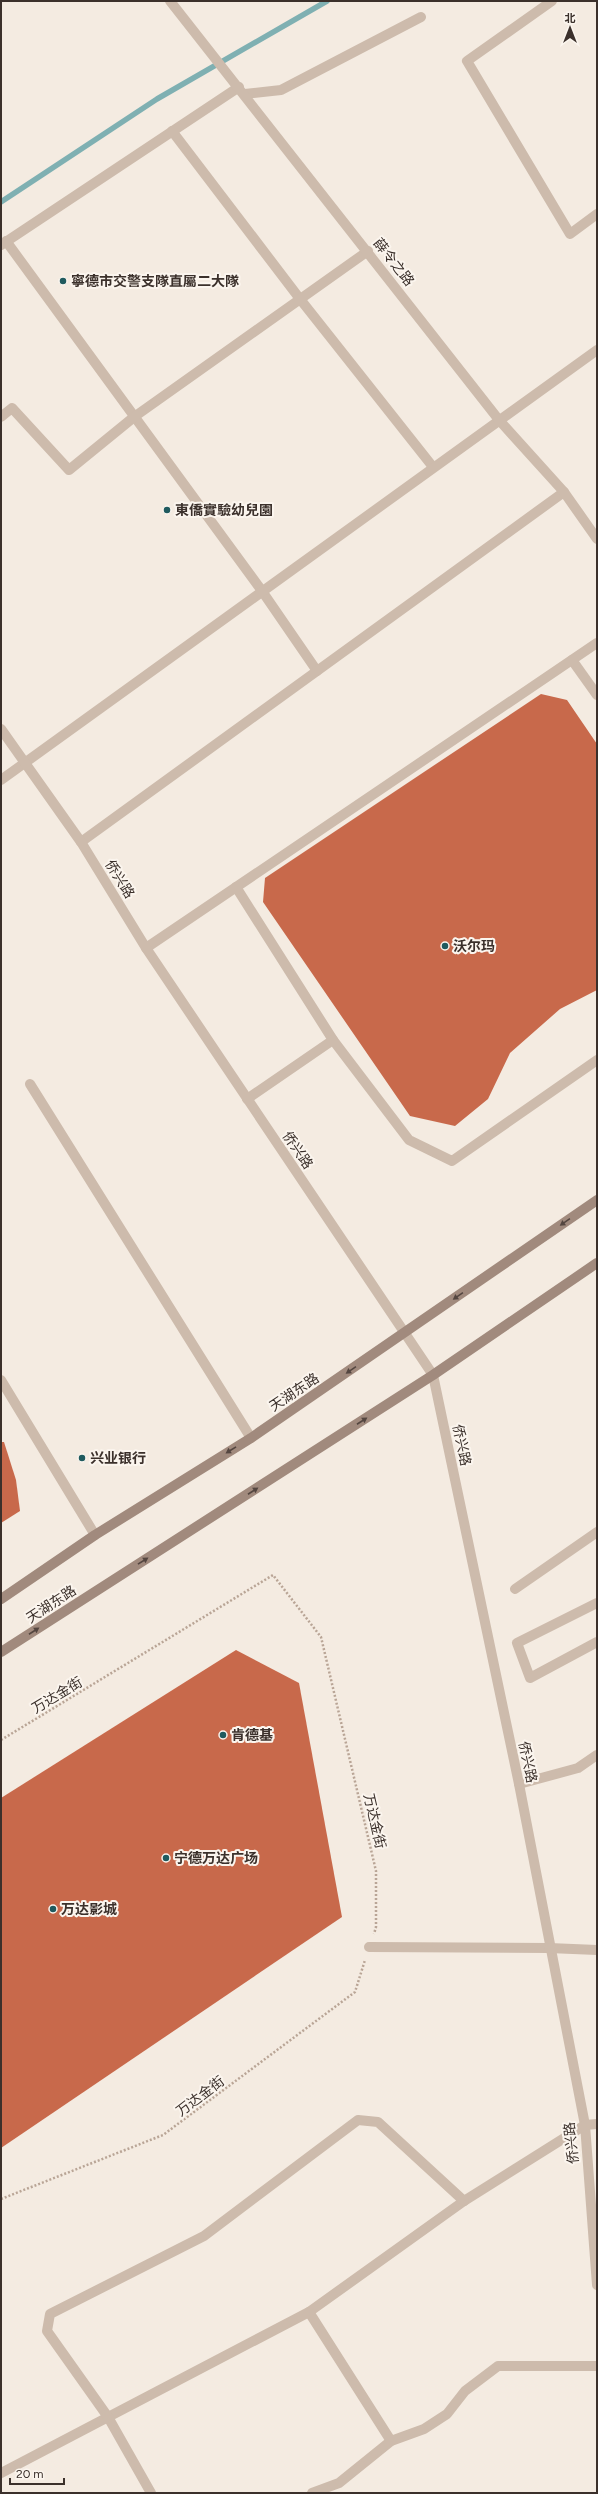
<svg xmlns="http://www.w3.org/2000/svg" width="598" height="2494" viewBox="0 0 598 2494" font-family="Figtree,'Noto Sans SC',sans-serif">
<style>
.lines{fill:none;stroke-linecap:round;stroke-linejoin:round}
.stream{stroke:#7fb0b2;stroke-width:5.5}
.building{fill:#c8694b}
.path{stroke:#b9a596;stroke-width:2.5;stroke-dasharray:2 2;stroke-linecap:butt}
.pedestrian{stroke:#cdbbac;stroke-width:10}
.minor{stroke:#cdbbac;stroke-width:10}
.tertiary{stroke:#cdbbac;stroke-width:10}
.secondary{stroke:#a18a7d;stroke-width:10}
.oneway{fill:#544640}
.poi-dot{fill:#1f5a5e;stroke:#fbf5ee;stroke-width:1.5}
.labels{text-anchor:middle;stroke-width:4;stroke-linejoin:round;paint-order:stroke}
.street-label{font-size:14px;fill:#3b302b;stroke:#fbf5ee}
.poi-label{font-size:14px;font-weight:bold;fill:#3b302b;stroke:#fbf5ee;text-anchor:start}
</style>
<rect width="100%" height="100%" fill="#f4ebe1"/>
<g class="lines">
<path class="stream" d="M1 202 157 99 327 1"/>
</g>
<g class="building">
<path d="M541 694 567 700 597 744V990L560 1009 510 1053 488 1099 455 1126 410 1116 263 902 265 878Z"/>
<path d="M1 1442H4L16 1480 20 1511 1 1523Z"/>
<path d="M236 1650 299 1683 342 1917 1 2148V1798Z"/>
</g>
<g class="lines">
<g class="path">
<path d="M1 1740 273 1575 321 1637 376 1871V1927L374 1934"/>
<path d="M1 2199 163 2135 355 1992 365 1960"/>
</g>
<path class="pedestrian" d="M369 1947 549 1948"/>
<g class="minor">
<path d="M552 1 467 61 570 234 597 214"/>
<path d="M245 94 281 90 421 17"/>
<path d="M172 131 300 299 433 467"/>
<path d="M6 241 262 591 317 671"/>
<path d="M1 245 239 87"/>
<path d="M1 417 12 408 69 470 134 417 368 251"/>
<path d="M572 660 597 695"/>
<path d="M1 780 597 350"/>
<path d="M81 842 564 492"/>
<path d="M236 887 333 1040"/>
<path d="M146 948 597 643"/>
<path d="M30 1084 251 1438"/>
<path d="M247 1099 333 1040 409 1140 452 1161 597 1060"/>
<path d="M433 1375 519 1784 585 2125 597 2285"/>
<path d="M1 1380 95 1535"/>
<path d="M515 1589 597 1532"/>
<path d="M597 1603 517 1643 530 1678 597 1642"/>
<path d="M519 1784 578 1768 597 1755"/>
<path d="M549 1948 597 1950"/>
<path d="M309 2312 391 2441"/>
<path d="M1 2473 309 2312 464 2201 585 2125 597 2124"/>
<path d="M151 2493 108 2417 47 2331 50 2314 204 2236 358 2120 378 2122 464 2201"/>
<path d="M312 2493 339 2483 391 2441 424 2429 447 2414 465 2391 498 2366H597"/>
</g>
<g class="tertiary">
<path d="M170 1 499 420 564 492 597 539"/>
<path d="M1 729 81 842 146 948 433 1375"/>
</g>
<g class="secondary">
<path d="M1 1599 95 1535 251 1438 597 1200"/>
<path d="M1 1652 433 1375 597 1263"/>
</g>
</g>
<defs><path id="oneway-solid" d="M-6-.8H1V-3.2L6.5 0L1 3.2V.8H-6Z"/></defs>
<g class="oneway">
<use href="#oneway-solid" transform="translate(565 1222) rotate(145)"/>
<use href="#oneway-solid" transform="translate(458 1296) rotate(145)"/>
<use href="#oneway-solid" transform="translate(351 1370) rotate(146)"/>
<use href="#oneway-solid" transform="translate(362 1421) rotate(-33)"/>
<use href="#oneway-solid" transform="translate(231 1450) rotate(148)"/>
<use href="#oneway-solid" transform="translate(253 1491) rotate(-33)"/>
<use href="#oneway-solid" transform="translate(143 1561) rotate(-32)"/>
<use href="#oneway-solid" transform="translate(34 1631) rotate(-33)"/>
</g>
<g class="poi-dot">
<circle cx="63" cy="281" r="4"/>
<circle cx="167" cy="510" r="4"/>
<circle cx="445" cy="946" r="4"/>
<circle cx="82" cy="1458" r="4"/>
<circle cx="223" cy="1735" r="4"/>
<circle cx="166" cy="1858" r="4"/>
<circle cx="53" cy="1909" r="4"/>
</g>
<g class="labels">
<g class="street-label">
<text transform="translate(394 262) rotate(52)" y="5">薛令之路</text>
<text transform="translate(120 879) rotate(58)" y="5">侨兴路</text>
<text transform="translate(298 1150) rotate(56)" y="5">侨兴路</text>
<text transform="translate(294 1392) rotate(-34)" y="5">天湖东路</text>
<text transform="translate(462 1445) rotate(78)" y="5">侨兴路</text>
<text transform="translate(51 1604) rotate(-33)" y="5">天湖东路</text>
<text transform="translate(57 1695) rotate(-31)" y="5">万达金街</text>
<text transform="translate(528 1762) rotate(78)" y="5">侨兴路</text>
<text transform="translate(375 1821) rotate(77)" y="5">万达金街</text>
<text transform="translate(200 2096) rotate(-37)" y="5">万达金街</text>
<text transform="translate(571 2143) rotate(-96)" y="5">侨兴路</text>
</g>
<g class="poi-label">
<text x="71" y="286">寧德市交警支隊直屬二大隊</text>
<text x="175" y="515">東僑實驗幼兒園</text>
<text x="453" y="951">沃尔玛</text>
<text x="90" y="1463">兴业银行</text>
<text x="231" y="1740">肯德基</text>
<text x="174" y="1863">宁德万达广场</text>
<text x="61" y="1914">万达影城</text>
</g>
</g>
<rect width="598" height="2494" fill="none" stroke="#3b302b" stroke-width="4"/>
<g transform="translate(570 28)" stroke="#fbf5ee" stroke-width="3" paint-order="stroke">
<path d="M0-3L7 15L0 10L-7 15Z" fill="#3b302b"/>
<text y="-6" font-size="11" font-weight="bold" text-anchor="middle" fill="#3b302b">北</text>
</g>
<path d="M10 2478v6h54v-6" fill="none" stroke="#3b302b" stroke-width="2"/>
<text x="16" y="2478" font-size="12" fill="#3b302b" stroke="#fbf5ee" stroke-width="3" paint-order="stroke">20 m</text>
</svg>
